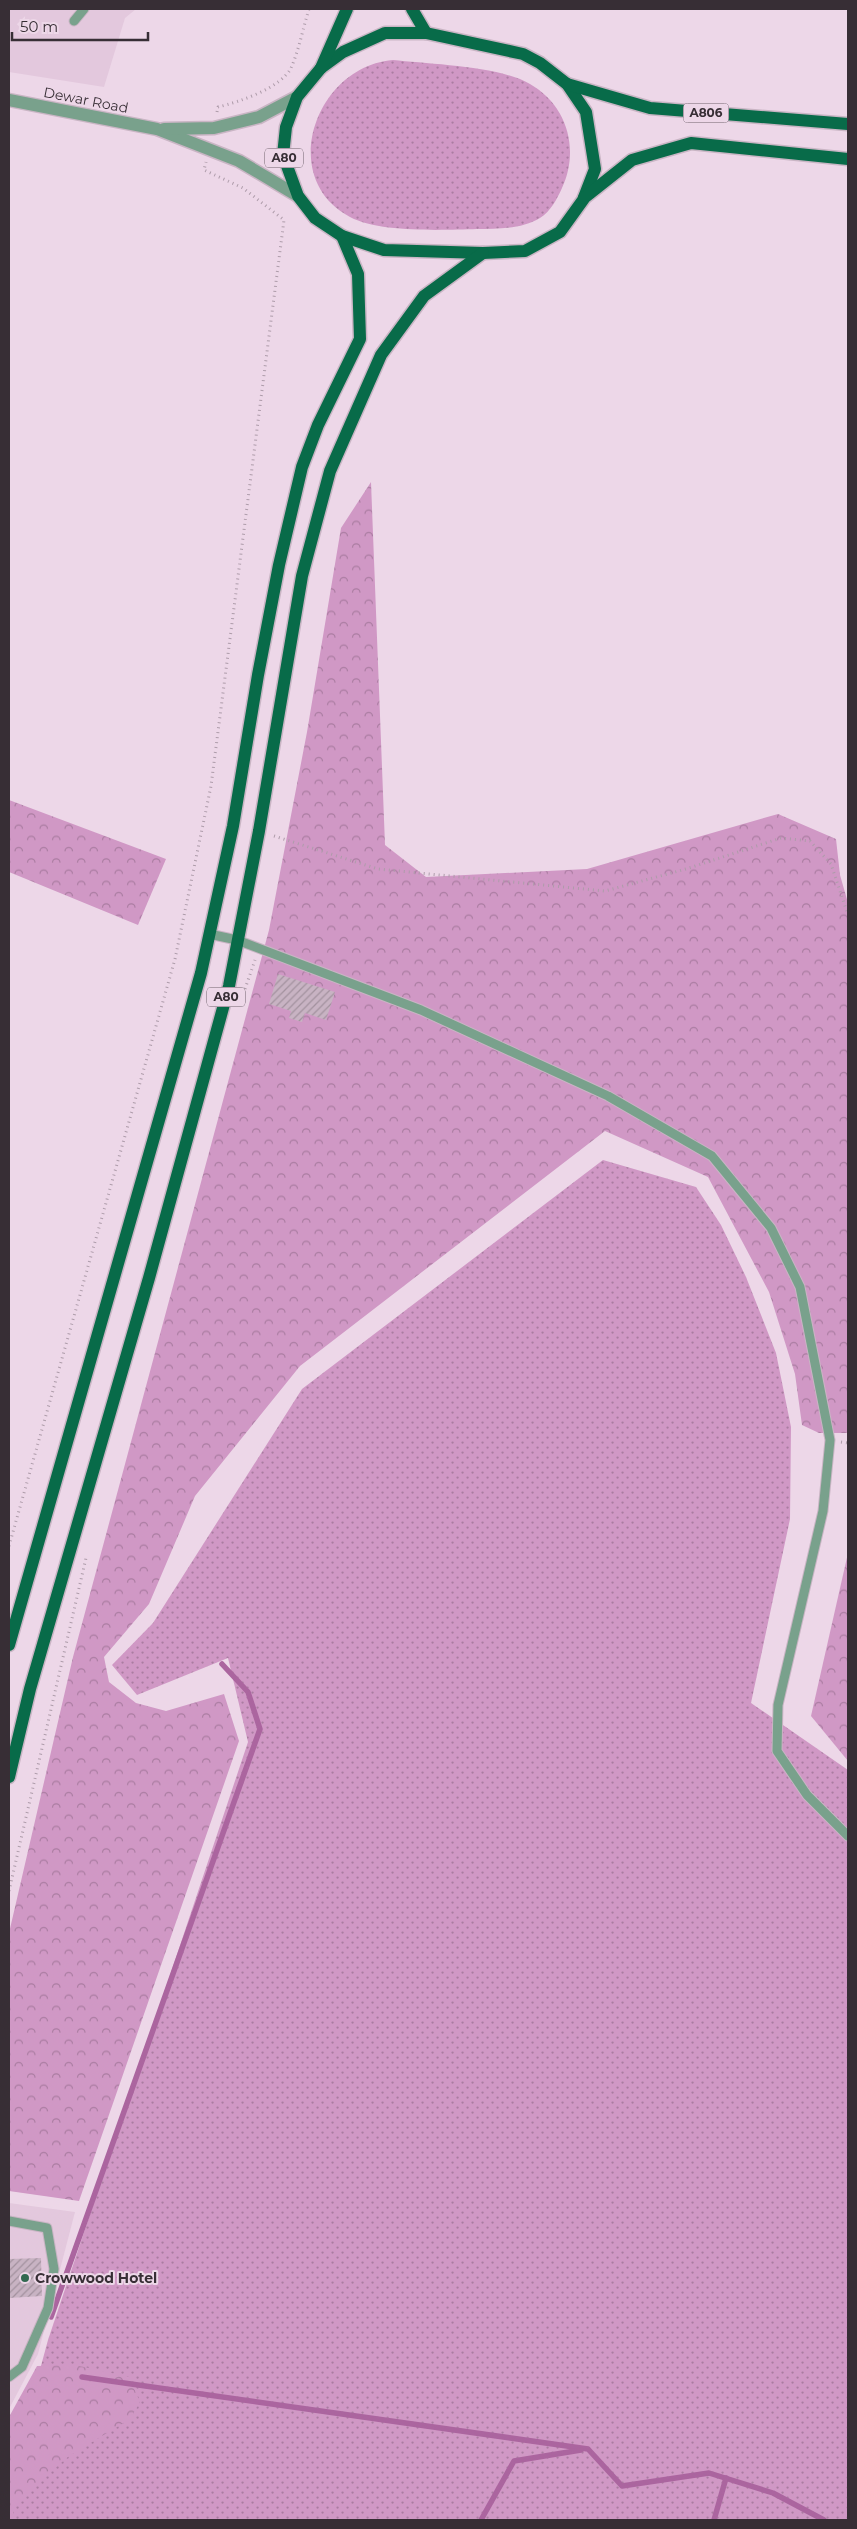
<svg xmlns="http://www.w3.org/2000/svg" width="857" height="2529" viewBox="0 0 857 2529" font-family="Montserrat,sans-serif">
<style>
.built{fill:#e3c8dd}
.grass{fill:url(#grass-dots)}
.forest{fill:url(#forest-crowns)}
.lines{fill:none;stroke-linecap:round;stroke-linejoin:round}
.stream{stroke:#ab659f;stroke-width:5.5}
.building{fill:url(#building-hatch)}
.service-casing{stroke:#c9b5c4;stroke-width:11}
.tertiary-casing{stroke:#c9b5c4;stroke-width:15}
.primary-casing{stroke:#c9b5c4;stroke-width:15}
.path{stroke:#ae9caa;stroke-width:3;stroke-dasharray:1 4;stroke-linecap:butt}
.service{stroke:#79a18c;stroke-width:9}
.tertiary{stroke:#79a18c;stroke-width:12}
.primary{stroke:#086b49;stroke-width:12}
.poi-dot{fill:#326950;stroke:#edd7e8;stroke-width:2}
.labels{text-anchor:middle;stroke-width:4;stroke-linejoin:round;paint-order:stroke}
.shield{fill:#edd7e8;stroke:#6e616b;stroke-width:1}
.shield-label{font-size:12px;font-weight:bold;fill:#372e35}
.street-label{font-size:14px;fill:#372e35;stroke:#edd7e8}
.poi-label{font-size:14px;font-weight:bold;fill:#372e35;stroke:#edd7e8;text-anchor:start}
</style>
<defs>
<pattern id="grass-dots" width="8" height="8" patternUnits="userSpaceOnUse" patternTransform="scale(1.25)"><rect width="8" height="8" fill="#d098c5"/><path d="M2 2h.1M6 6h.1" fill="none" stroke="#aa7ca1" stroke-width="1.8" stroke-linecap="round"/></pattern>
<pattern id="forest-crowns" width="20" height="18" patternUnits="userSpaceOnUse" patternTransform="scale(1.25)"><rect width="20" height="18" fill="#d098c5"/><path d="M2 6a3 3 0 1 1 6 0M12 15a3 3 0 1 1 6 0" fill="none" stroke="#aa7ca1"/></pattern>
<pattern id="building-hatch" width="6" height="6" patternUnits="userSpaceOnUse" patternTransform="scale(1.25)"><rect width="6" height="6" fill="#c8b3c3"/><path d="M-1 1l2-2M0 6l6-6M5 7l2-2" fill="none" stroke="#a3929f"/></pattern>
</defs>
<rect width="100%" height="100%" fill="#edd7e8"/>
<g class="built">
<path d="M9 9H136L125 18 104 87 9 72Z"/>
<path d="M9 2203 75 2212 38 2354 9 2409Z"/>
</g>
<g class="grass">
<path d="M393 60C429 64 500 66 530 84 567 105 580 149 562 188 557 199 551 211 540 218 522 229 498 229 477 229 443 230 380 233 350 217 276 178 316 66 393 60Z"/>
<path d="M603 1160 696 1187 721 1225 746 1277 776 1353 791 1427 790 1519 751 1703 848 1770V2520H9V2484L48 2340 248 1742 228 1658 137 1695 112 1665 153 1623 302 1389Z"/>
</g>
<g class="forest">
<path d="M371 482 385 845 426 877 587 869 778 814 836 839 840 875 848 903V1433H819L802 1425 795 1374 769 1292 708 1177 605 1131 300 1366 195 1496 149 1604 104 1657 109 1682 136 1703 166 1711 224 1694 239 1741 79 2201 9 2191V1933L73 1657 269 930 307 732 341 528Z"/>
<path d="M9 800 166 859 138 925 9 872Z"/>
<path d="M848 1553V1761L811 1716Z"/>
<path d="M75 2365 129 2377 140 2402 130 2419 69 2456 15 2502 12 2520H9V2417L37 2366Z"/>
</g>
<g class="lines">
<g class="stream">
<path d="M51 2317 260 1729 248 1692 222 1664"/>
<path d="M82 2377 588 2449 622 2486 709 2473 773 2493 824 2520"/>
<path d="M481 2520 514 2461 581 2450"/>
<path d="M714 2520 726 2478"/>
</g>
</g>
<g class="building">
<path d="M278 974 335 992 326 1020 305 1013 302 1022 289 1018 291 1011 269 1004Z"/>
<path d="M41 2258 42 2296 9 2298V2259Z"/>
</g>
<g class="lines">
<defs>
<g id="service">
<path d="M74 21 84 9"/>
<path d="M209 934 237 940 421 1010 608 1096 712 1156 771 1228 800 1287 830 1440 823 1511 778 1705 777 1751 807 1795 848 1836"/>
<path d="M9 2221 47 2228 54 2269 48 2308 22 2367 9 2377"/>
</g>
<g id="tertiary">
<path d="M9 100 157 129 239 161 298 196"/>
<path d="M164 129 214 128 259 117 297 97"/>
</g>
<g id="primary">
<path d="M412 9 426 33"/>
<path d="M385 33H426L523 54 540 63 567 84 586 112 595 169 583 200 560 232 525 251 483 253 384 250 342 236 315 218 298 196 283 155 286 127 297 97 321 68 343 52Z"/>
<path d="M321 68 347 9"/>
<path d="M567 84 650 108 848 124"/>
<path d="M584 198 632 160 691 143 848 159"/>
<path d="M9 1645 201 973 233 826 258 675 279 565 302 467 318 425 360 339 358 274 342 236"/>
<path d="M9 1777 30 1689 149 1278 229 986 259 831 302 576 330 471 381 355 424 296 483 253"/>
</g>
</defs>
<use href="#service" class="service-casing"/>
<use href="#tertiary" class="tertiary-casing"/>
<use href="#primary" class="primary-casing"/>
<g class="path">
<path d="M217 112 218 107C239 102 281 88 291 68 299 50 303 28 309 9"/>
<path d="M274 836 378 869 605 891 686 869 781 838 810 841 831 864 848 915"/>
<path d="M245 989 255 960"/>
<path d="M841 1442 848 1443"/>
<path d="M9 1546 175 959 211 786 284 220 243 188 204 170 206 162"/>
<path d="M9 1891 86 1558"/>
</g>
<use href="#service" class="service"/>
<use href="#tertiary" class="tertiary"/>
<use href="#primary" class="primary"/>
</g>
<circle class="poi-dot" cx="25" cy="2278" r="5"/>
<g class="labels">
<g class="shield">
<rect x="683.5" y="103.5" width="45" height="19" rx="4"/>
<rect x="265" y="148.5" width="38" height="19" rx="4"/>
<rect x="207" y="987.5" width="38" height="19" rx="4"/>
</g>
<g class="shield-label">
<text x="706" y="117">A806</text>
<text x="284" y="162">A80</text>
<text x="226" y="1001">A80</text>
</g>
<g class="street-label">
<text transform="translate(86 100) rotate(11)" y="5">Dewar Road</text>
</g>
<g class="poi-label">
<text x="35" y="2283">Crowwood Hotel</text>
</g>
</g>
<rect width="857" height="2529" fill="none" stroke="#372e35" stroke-width="20"/>
<path d="M12 32v8h136v-8" fill="none" stroke="#372e35" stroke-width="2.5"/>
<text x="20" y="32" font-size="15" fill="#372e35" stroke="#edd7e8" stroke-width="4" paint-order="stroke">50 m</text>
</svg>
